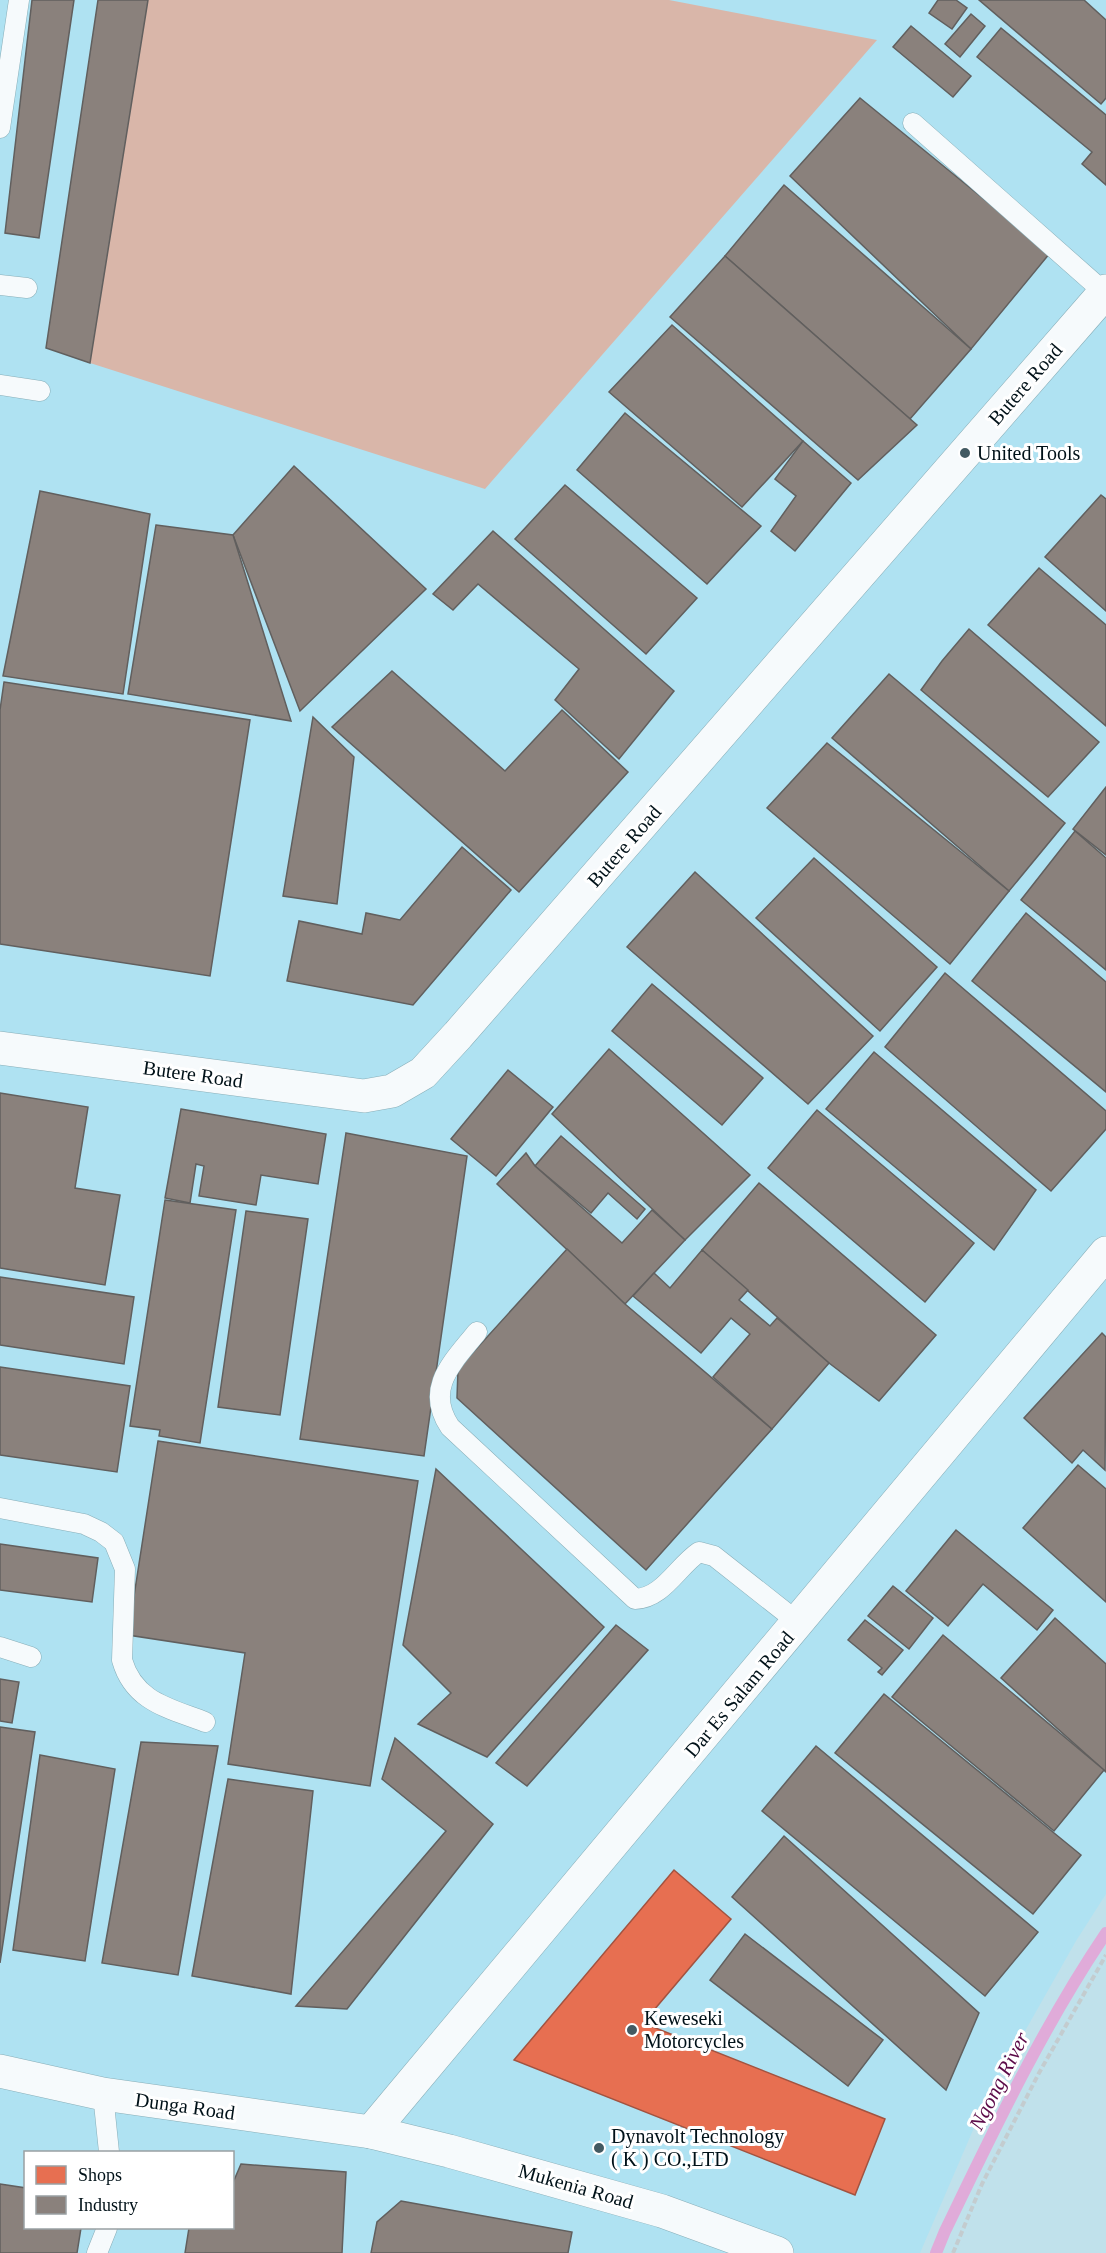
<svg xmlns="http://www.w3.org/2000/svg" width="1106" height="2253" viewBox="0 0 1106 2253" font-family="'Times New Roman',serif">
<style>
.built{fill:#afe2f2;fill-rule:evenodd}
.green{fill:#d9b6a9}
.shops{fill:#e76f51;stroke:#a25340;stroke-width:1.5}
.industry{fill:#8a817c;stroke:#615f5e;stroke-width:1.5}
.lines{fill:none;stroke-linecap:round;stroke-linejoin:round}
.stream{stroke:#e0abd9;stroke-width:12}
.lane-casing{stroke:#88aeb8;stroke-width:21}
.street-casing{stroke:#88aeb8;stroke-width:34}
.path{stroke:#c3cccf;stroke-width:4;stroke-dasharray:6 3;stroke-linecap:butt}
.lane{stroke:#f6fafc;stroke-width:20}
.street{stroke:#f6fafc;stroke-width:33}
.poi-dot{fill:#435a62;stroke:#fff;stroke-width:2}
.labels{text-anchor:middle;stroke-width:6;stroke-linejoin:round;paint-order:stroke}
.street-label{font-size:20px;fill:#001118;stroke:#fff}
.poi-label{font-size:20px;fill:#001118;stroke:#fff;text-anchor:start}
.water-label{font-size:21px;font-style:italic;fill:#5b0a48;stroke:#fff}
</style>
<rect width="100%" height="100%" fill="#c0e1eb"/>
<path class="built" d="M0 0H1106V1894L1076 1941 986 2100 920 2253H0ZM26 2152H232V2228H26Z"/>
<path class="green" d="M148 0H669L877 40 485 489 90 363Z"/>
<path class="shops" d="M674 1870 731 1919 643 2023 885 2119 855 2195 514 2060Z"/>
<g class="industry">
<path d="M32 0H74L39 238 5 233Z"/>
<path d="M98 0H148L90 363 46 348Z"/>
<path d="M938 0H956L967 8 952 29 929 13Z"/>
<path d="M979 0H1084L1106 20V98L1101 104Z"/>
<path d="M971 14 985 26 960 57 945 44Z"/>
<path d="M911 26 971 76 953 97 893 47Z"/>
<path d="M1001 28 1106 115V185L1082 164 1092 152 977 57Z"/>
<path d="M860 98 1050 253 971 349 790 176Z"/>
<path d="M784 185 971 349 910 419 725 256Z"/>
<path d="M725 256 917 425 858 480 670 317Z"/>
<path d="M672 325 803 441 742 507 609 392Z"/>
<path d="M625 413 761 526 707 584 577 470Z"/>
<path d="M803 441 851 483 795 551 771 531 796 496 775 479Z"/>
<path d="M294 466 426 589 300 711 233 535Z"/>
<path d="M565 485 697 598 646 654 515 539Z"/>
<path d="M40 491 150 514 123 694 3 676Z"/>
<path d="M1101 495 1106 499V611L1045 557Z"/>
<path d="M156 525 233 535 291 721 128 694Z"/>
<path d="M493 531 674 691 619 759 555 700 579 669 478 584 453 610 433 594Z"/>
<path d="M1039 568 1106 625V726L988 625Z"/>
<path d="M969 629 1099 742 1048 797 921 690 942 661Z"/>
<path d="M392 671 505 771 562 710 628 772 519 892 332 727Z"/>
<path d="M889 674 1065 823 1009 891 832 738Z"/>
<path d="M4 682 250 720 210 976 0 944V710Z"/>
<path d="M313 717 354 757 337 904 283 896Z"/>
<path d="M827 743 1009 891 950 964 767 808Z"/>
<path d="M1106 787V855L1073 829Z"/>
<path d="M1075 831 1106 858V970L1021 900Z"/>
<path d="M462 847 511 890 413 1005 287 981 299 921 362 934 366 913 400 920Z"/>
<path d="M814 858 937 967 880 1031 756 918Z"/>
<path d="M695 872 873 1036 808 1104 627 947Z"/>
<path d="M1026 913 1106 982V1092L972 981Z"/>
<path d="M945 973 1106 1111V1129L1051 1191 885 1047Z"/>
<path d="M652 984 763 1078 722 1125 612 1031Z"/>
<path d="M609 1049 750 1175 685 1240 552 1114Z"/>
<path d="M874 1052 1036 1190 994 1250 826 1109Z"/>
<path d="M508 1070 553 1107 496 1176 451 1139Z"/>
<path d="M0 1093 88 1107 75 1188 120 1195 105 1285 0 1268Z"/>
<path d="M181 1109 326 1134 318 1184 261 1175 256 1205 199 1196 204 1166 196 1164 190 1203 165 1198Z"/>
<path d="M817 1110 974 1243 925 1302 768 1168Z"/>
<path d="M346 1133 467 1156 424 1456 300 1439Z"/>
<path d="M561 1136 645 1209 637 1219 608 1193 591 1213 535 1166Z"/>
<path d="M526 1153 535 1166 622 1243 652 1210 685 1240 625 1304 497 1184Z"/>
<path d="M759 1183 936 1335 879 1401 829 1363 702 1250Z"/>
<path d="M165 1200 236 1210 200 1443 159 1436 160 1430 130 1426Z"/>
<path d="M246 1211 308 1219 280 1415 218 1407Z"/>
<path d="M567 1249 625 1304 772 1429 646 1570 457 1398 458 1369Z"/>
<path d="M702 1250 748 1290 739 1300 770 1326 777 1318 829 1363 772 1429 713 1377 750 1334 731 1318 701 1353 633 1296 654 1273 670 1288Z"/>
<path d="M0 1277 134 1297 124 1364 0 1345Z"/>
<path d="M1102 1333 1106 1337 1105 1470 1083 1450 1072 1463 1024 1418Z"/>
<path d="M0 1367 130 1386 117 1472 0 1455Z"/>
<path d="M158 1441 418 1481 370 1786 228 1764 245 1653 128 1635Z"/>
<path d="M1078 1465 1106 1489V1602L1023 1528Z"/>
<path d="M436 1469 604 1627 487 1757 418 1724 451 1693 403 1645Z"/>
<path d="M956 1530 1053 1610 1037 1630 983 1584 948 1626 906 1591Z"/>
<path d="M0 1544 98 1558 92 1602 0 1590Z"/>
<path d="M893 1586 933 1618 909 1649 868 1616Z"/>
<path d="M1055 1618 1106 1664V1772L1001 1678Z"/>
<path d="M865 1620 903 1650 882 1675 878 1672 882 1668 848 1640Z"/>
<path d="M616 1625 648 1650 527 1786 496 1763Z"/>
<path d="M943 1635 1104 1770 1054 1831 892 1697Z"/>
<path d="M0 1679 19 1682 12 1723 0 1721Z"/>
<path d="M884 1694 1081 1855 1033 1914 835 1753Z"/>
<path d="M0 1727 35 1732 0 1963Z"/>
<path d="M395 1738 493 1824 347 2009 296 2006 446 1831 382 1779Z"/>
<path d="M141 1742 218 1746 178 1975 102 1963Z"/>
<path d="M816 1746 1038 1932 985 1996 762 1811Z"/>
<path d="M40 1755 115 1769 85 1961 13 1950Z"/>
<path d="M228 1779 313 1791 291 1994 192 1976Z"/>
<path d="M784 1836 979 2013 946 2090 732 1897Z"/>
<path d="M745 1934 883 2040 848 2086 710 1980Z"/>
<path d="M241 2164 346 2172 342 2253H185L189 2228H232V2185Z"/>
<path d="M0 2184 26 2188V2228H81L77 2253H0Z"/>
<path d="M401 2201 572 2232 568 2253H371L377 2222Z"/>
</g>
<g class="lines">
<path class="stream" d="M936 2253 945 2231C994 2130 1043 2026 1106 1933"/>
<defs>
<g id="lane">
<path d="M913 123 1105 293"/>
<path d="M0 128 19 0"/>
<path d="M0 285 27 288"/>
<path d="M0 385 40 391"/>
<path d="M477 1332C453 1362 424 1388 450 1427L635 1599C663 1598 677 1567 699 1552L714 1556 799 1623"/>
<path d="M0 1508 84 1524 101 1532 114 1542 125 1569 122 1660C134 1702 169 1708 205 1722"/>
<path d="M0 1647 31 1657"/>
<path d="M103 2094 109 2152"/>
<path d="M97 2253 107 2228"/>
</g>
<g id="street">
<path d="M0 1048 364 1096 392 1091 423 1073 458 1035 1106 291"/>
<path d="M0 2071 103 2094 371 2132 449 2151 662 2211 777 2253"/>
<path d="M371 2132 1106 1253"/>
</g>
</defs>
<use href="#lane" class="lane-casing"/>
<use href="#street" class="street-casing"/>
<path class="path" d="M953 2253 982 2184 1039 2073 1106 1955"/>
<use href="#lane" class="lane"/>
<use href="#street" class="street"/>
</g>
<g class="poi-dot">
<circle cx="965" cy="453" r="6"/>
<circle cx="632" cy="2030" r="6"/>
<circle cx="599" cy="2148" r="6"/>
</g>
<g class="labels">
<g class="street-label">
<text transform="translate(1025 384) rotate(-49)" y="7">Butere Road</text>
<text transform="translate(624 846) rotate(-49)" y="7">Butere Road</text>
<text transform="translate(193 1074) rotate(8)" y="7">Butere Road</text>
<text transform="translate(739 1694) rotate(-50)" y="7">Dar Es Salam Road</text>
<text transform="translate(185 2106) rotate(8)" y="7">Dunga Road</text>
<text transform="translate(576 2186) rotate(16)" y="7">Mukenia Road</text>
</g>
<g class="poi-label">
<text x="977" y="460">United Tools</text>
<text x="644" y="2025">Keweseki<tspan x="644" dy="23">Motorcycles</tspan></text>
<text x="611" y="2143">Dynavolt Technology<tspan x="611" dy="23">( K ) CO.,LTD</tspan></text>
</g>
<g class="water-label">
<text transform="translate(999 2081) rotate(-63)" y="7">Ngong River</text>
</g>
</g>
<rect x="24" y="2151" width="210" height="78" fill="#ffffff" stroke="#99a0a3" stroke-width="1.5"/>
<rect x="36" y="2166" width="30" height="18" fill="#e76f51" stroke="#99a0a3" stroke-width="1.5"/>
<text x="78" y="2181" font-size="18" fill="#001118">Shops</text>
<rect x="36" y="2196" width="30" height="18" fill="#8a817c" stroke="#99a0a3" stroke-width="1.5"/>
<text x="78" y="2211" font-size="18" fill="#001118">Industry</text>
</svg>
